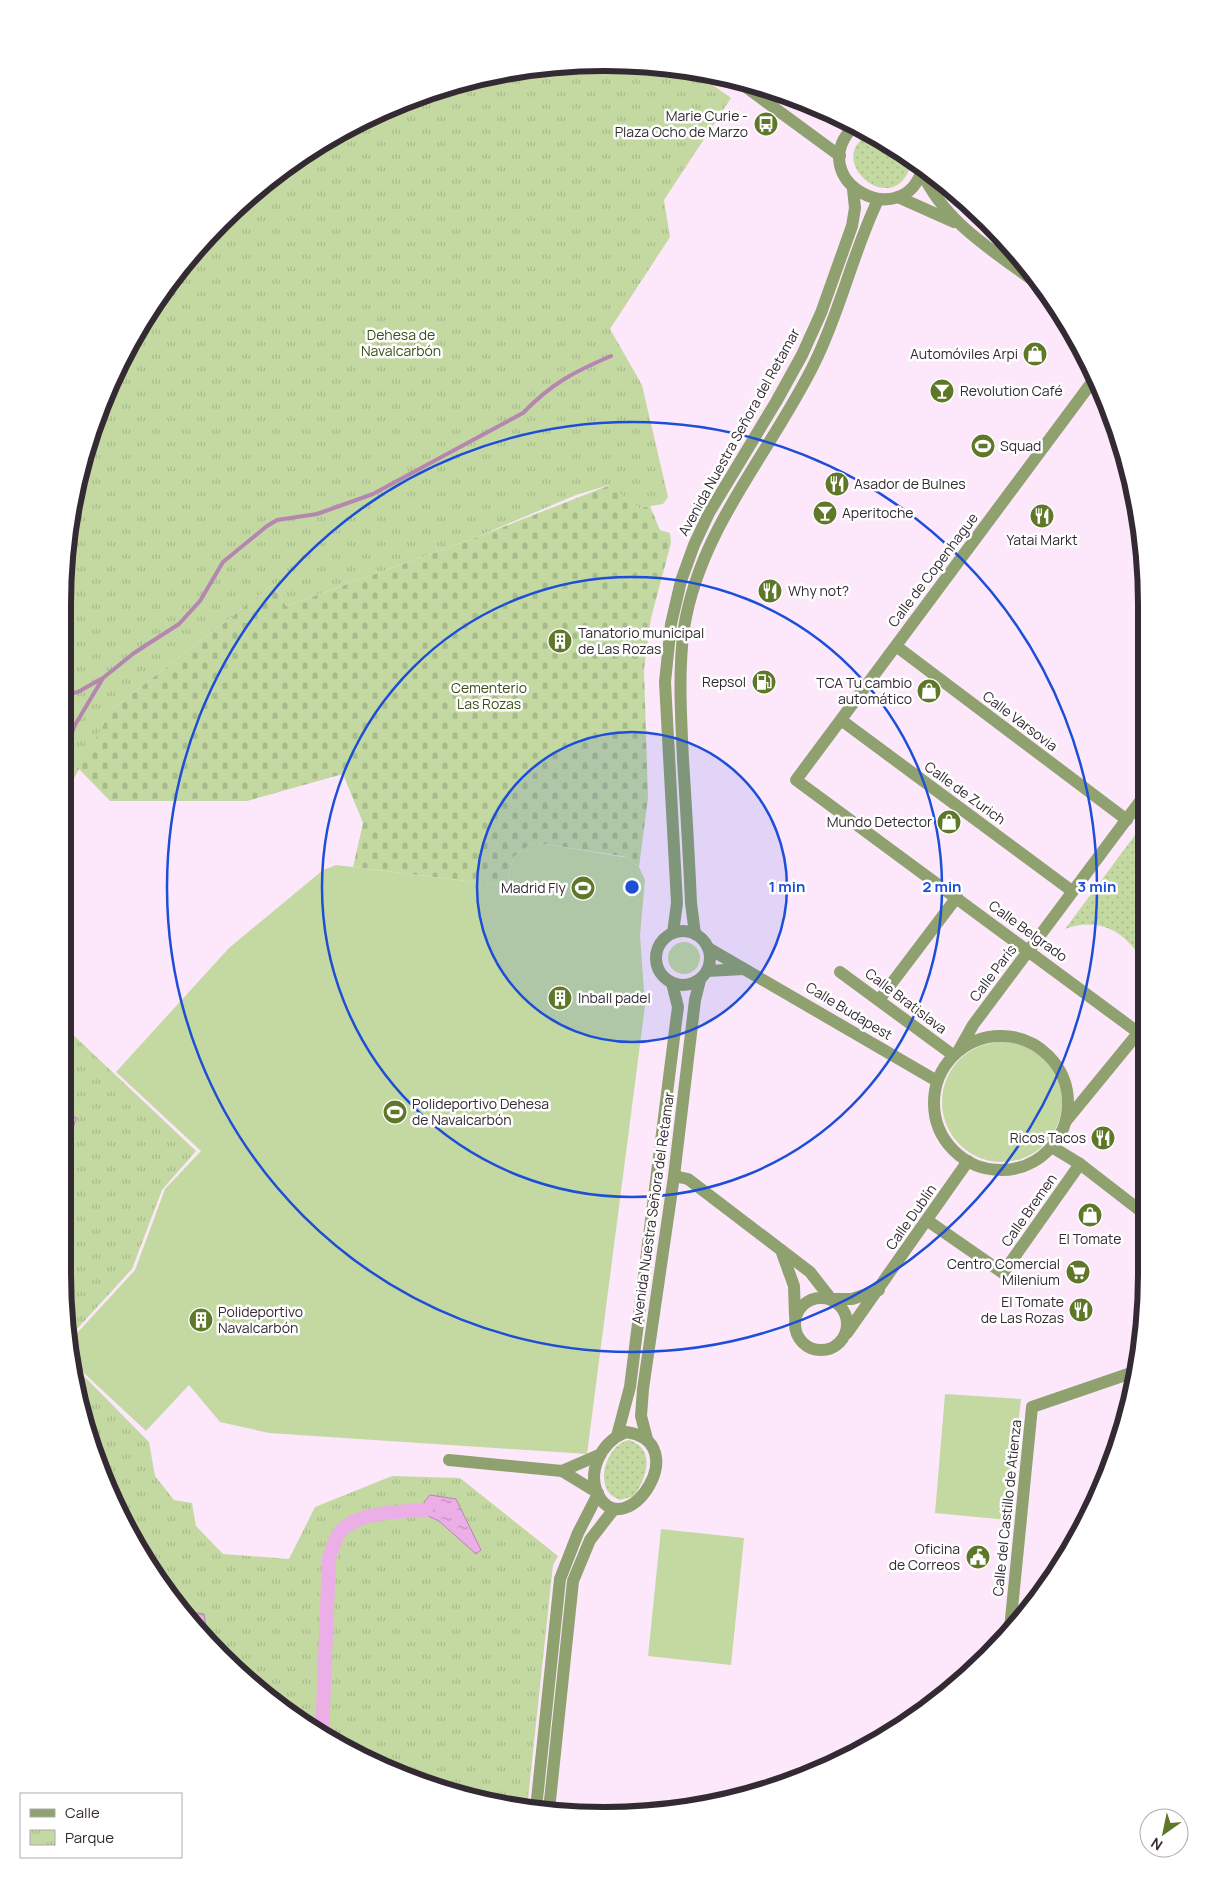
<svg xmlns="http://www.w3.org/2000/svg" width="1209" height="1878" viewBox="0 0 1209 1878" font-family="Manrope,sans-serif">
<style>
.grass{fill:#c3d9a1}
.cemetery{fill:url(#cemetery-stones)}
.park{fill:url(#park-tufts)}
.garden{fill:url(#garden-dots)}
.water{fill:url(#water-ripples);stroke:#b586b0}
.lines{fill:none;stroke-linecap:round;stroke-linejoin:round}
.stream{stroke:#b586b0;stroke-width:4}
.canal{stroke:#ecaee6;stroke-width:14}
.minor{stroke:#8ea16f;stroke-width:12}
.ring{fill:none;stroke:#1d4ed8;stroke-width:2.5}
.labels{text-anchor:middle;stroke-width:5;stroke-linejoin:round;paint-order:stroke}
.poi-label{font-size:14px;fill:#342a33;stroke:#fff;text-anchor:end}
.park-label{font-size:14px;fill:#3c4d18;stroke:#fff}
.street-label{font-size:14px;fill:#342a33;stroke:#fff}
.rim{fill:none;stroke:#342a33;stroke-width:6}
.centre{fill:#1d4ed8;stroke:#fff;stroke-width:2.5}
.ring-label{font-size:15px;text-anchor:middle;font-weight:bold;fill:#1d4ed8;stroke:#fff;stroke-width:5;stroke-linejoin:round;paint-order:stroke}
</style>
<defs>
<pattern id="cemetery-stones" width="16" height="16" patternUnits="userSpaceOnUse" patternTransform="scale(1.25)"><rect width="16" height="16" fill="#c3d9a1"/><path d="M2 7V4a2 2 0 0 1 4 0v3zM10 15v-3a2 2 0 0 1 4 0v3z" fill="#a8ba8b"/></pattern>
<pattern id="park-tufts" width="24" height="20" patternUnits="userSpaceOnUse" patternTransform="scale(1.25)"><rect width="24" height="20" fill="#c3d9a1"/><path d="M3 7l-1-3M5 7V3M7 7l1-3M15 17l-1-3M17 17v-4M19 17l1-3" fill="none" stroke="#a8ba8b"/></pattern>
<pattern id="garden-dots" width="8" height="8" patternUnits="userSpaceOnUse" patternTransform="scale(1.25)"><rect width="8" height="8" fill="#c3d9a1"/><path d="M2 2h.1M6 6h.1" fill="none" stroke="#a8ba8b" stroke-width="1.8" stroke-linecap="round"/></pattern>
<pattern id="water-ripples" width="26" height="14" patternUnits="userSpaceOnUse" patternTransform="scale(1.25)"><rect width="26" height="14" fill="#ecaee6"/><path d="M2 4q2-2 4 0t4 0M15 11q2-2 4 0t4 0" fill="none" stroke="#c08ebb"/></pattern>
</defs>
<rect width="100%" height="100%" fill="#fde8fb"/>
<g class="grass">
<path d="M538 843 629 858 639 867 645 880 640 935 645 1006 587 1454 269 1433 220 1422 189 1385 146 1431 71 1361 67 1344 135 1270 165 1189 201 1151 116 1072 229 948 323 870 336 865 507 886 513 857 531 844Z"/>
<circle cx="684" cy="958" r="16"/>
<circle cx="1002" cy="1102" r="60"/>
<path d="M945 1394 1021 1399 1008 1520 935 1513Z"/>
<path d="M1084 1500 1093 1501 1082 1520Z"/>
<path d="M661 1529 744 1538 731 1665 648 1656Z"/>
</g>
<path class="cemetery" d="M610 485 639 508 650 506 660 530 670 533 671 543 651 618 644 669 648 798 639 867 629 858 621 856 538 843 531 844 513 857 507 886 353 867 363 823 343 774 247 801H110L78 768 112 709 274 584 286 606 472 539Z"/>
<g class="park">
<path d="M640 64 696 73 731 98 664 200 670 237 610 329 642 385 668 497 663 504 639 508 609 485 576 495 472 539 286 606 274 584 112 709 67 791V534L104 397 175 274 247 197 334 135 431 91 534 67Z"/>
<path d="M67 1025 69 1031 196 1151 162 1190 132 1269 67 1340Z"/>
<path d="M72 1364 149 1442 155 1476 174 1500 192 1503 196 1526 223 1554 289 1559 315 1507 392 1476 460 1478 558 1556 553 1565 527 1808 499 1805 430 1787 334 1743 274 1703 197 1631 154 1575 91 1447Z"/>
</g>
<g class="garden">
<path d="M869 134 912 161C897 224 821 161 869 134Z"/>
<path d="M1144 823V964C1127 932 1100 916 1065 929Z"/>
<path d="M629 1440C657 1449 646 1479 634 1496L620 1500C616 1498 612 1496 610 1494 595 1477 610 1443 629 1440Z"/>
</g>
<g class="water">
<path d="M67 1111 76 1118 67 1150Z"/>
<path d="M430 1495 456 1499 481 1550 476 1554 439 1521 426 1515 424 1502Z"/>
<path d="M192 1612 204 1614 208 1642 184 1614Z"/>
</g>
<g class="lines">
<g class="stream">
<path d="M67 694 78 692 101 679"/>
<path d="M67 745 75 725 103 678 134 653 179 624 200 601 223 562 267 526 277 520 317 514 373 494 523 413C552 383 574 372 611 356"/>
</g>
<path class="canal" d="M322 1735 329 1558C332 1550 335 1539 340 1532 357 1511 402 1512 426 1510"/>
<g class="minor">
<path d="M735 79 840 156"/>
<path d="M824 111 841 122 854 126"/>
<path d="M855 125C800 179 904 237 923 167"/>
<path d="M922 172C945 224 997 253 1042 287"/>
<path d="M898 197 954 222"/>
<path d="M1095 378 796 780 1143 1036"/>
<path d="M896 646 1127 820"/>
<path d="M841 720 1072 891"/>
<circle cx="683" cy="958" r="27"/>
<path d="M673 933 677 903 665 682 671 624 681 581 694 545 709 513 776 402 802 355 821 313 852 226 855 208 853 189"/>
<path d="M695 934 691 903C689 855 686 807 683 760 681 715 678 672 684 628 700 527 772 451 815 362 841 309 853 252 878 200"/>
<path d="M708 948 937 1081"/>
<path d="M707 971 744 969"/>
<path d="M840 972 953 1055"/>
<path d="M879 1000 957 897"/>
<circle cx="1001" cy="1103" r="67"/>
<path d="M959 1050 973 1025 1144 796"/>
<path d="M1066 1121 1143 1027"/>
<path d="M1052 1147 1080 1164 1142 1212"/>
<path d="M674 1176 688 1179 810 1272 831 1299"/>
<path d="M928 1221 1003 1273 1080 1164"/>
<path d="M781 1250 794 1286 795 1316"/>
<circle cx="821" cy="1324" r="26"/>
<path d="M833 1299H852L879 1290"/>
<path d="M847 1333 968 1161"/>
<path d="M626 1432C695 1442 628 1542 600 1498 585 1473 601 1442 626 1432Z"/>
<path d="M617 1436 630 1387 676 1022 678 1007 672 983"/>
<path d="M647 1439 641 1416 643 1389 674 1176 695 1000 700 980"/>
<path d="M449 1460 562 1471 598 1493"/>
<path d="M562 1471 599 1455"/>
<path d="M1010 1629 1032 1407 1134 1372"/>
<path d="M536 1809 560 1579 578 1533 598 1494"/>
<path d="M549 1810 573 1581 590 1540 614 1509"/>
</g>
</g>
<circle cx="632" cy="887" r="155" fill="#1d4ed8" fill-opacity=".12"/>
<g class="ring">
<circle cx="632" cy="887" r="155"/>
<circle cx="632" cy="887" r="310"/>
<circle cx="632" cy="887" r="465"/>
</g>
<defs>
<symbol id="bus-disc" viewBox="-11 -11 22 22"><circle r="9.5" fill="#5e7729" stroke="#fff"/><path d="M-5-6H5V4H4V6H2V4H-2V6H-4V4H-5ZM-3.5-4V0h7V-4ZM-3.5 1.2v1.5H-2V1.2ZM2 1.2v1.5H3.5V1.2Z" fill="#fff"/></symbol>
<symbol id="shop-disc" viewBox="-11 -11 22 22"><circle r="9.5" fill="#5e7729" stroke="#fff"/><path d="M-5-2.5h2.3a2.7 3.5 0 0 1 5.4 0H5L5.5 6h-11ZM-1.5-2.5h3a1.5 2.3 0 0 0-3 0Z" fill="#fff"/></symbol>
<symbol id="bar-disc" viewBox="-11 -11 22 22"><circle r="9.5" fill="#5e7729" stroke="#fff"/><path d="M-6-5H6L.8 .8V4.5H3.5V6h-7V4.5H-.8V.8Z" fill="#fff"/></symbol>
<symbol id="stadium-disc" viewBox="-11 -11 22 22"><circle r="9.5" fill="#5e7729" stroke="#fff"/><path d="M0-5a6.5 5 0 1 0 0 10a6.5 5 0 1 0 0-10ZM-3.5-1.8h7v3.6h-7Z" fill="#fff"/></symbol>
<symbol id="restaurant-disc" viewBox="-11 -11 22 22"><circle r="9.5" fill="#5e7729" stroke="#fff"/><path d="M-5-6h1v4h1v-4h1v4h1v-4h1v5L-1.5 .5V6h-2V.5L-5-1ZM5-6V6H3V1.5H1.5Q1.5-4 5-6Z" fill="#fff"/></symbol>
<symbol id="building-disc" viewBox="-11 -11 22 22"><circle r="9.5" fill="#5e7729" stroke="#fff"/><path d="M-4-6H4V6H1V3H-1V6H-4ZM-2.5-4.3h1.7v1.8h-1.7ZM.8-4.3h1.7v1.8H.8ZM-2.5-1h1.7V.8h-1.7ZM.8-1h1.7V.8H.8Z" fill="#fff"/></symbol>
<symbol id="fuel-disc" viewBox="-11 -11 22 22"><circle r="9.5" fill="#5e7729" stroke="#fff"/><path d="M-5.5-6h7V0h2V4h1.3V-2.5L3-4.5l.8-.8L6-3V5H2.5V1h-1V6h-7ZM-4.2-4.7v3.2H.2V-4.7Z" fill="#fff"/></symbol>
<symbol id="supermarket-disc" viewBox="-11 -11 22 22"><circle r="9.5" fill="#5e7729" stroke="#fff"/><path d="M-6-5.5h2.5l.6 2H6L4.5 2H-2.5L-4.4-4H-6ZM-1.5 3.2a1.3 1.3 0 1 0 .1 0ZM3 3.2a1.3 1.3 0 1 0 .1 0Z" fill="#fff"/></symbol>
<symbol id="civic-disc" viewBox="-11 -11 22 22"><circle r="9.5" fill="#5e7729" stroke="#fff"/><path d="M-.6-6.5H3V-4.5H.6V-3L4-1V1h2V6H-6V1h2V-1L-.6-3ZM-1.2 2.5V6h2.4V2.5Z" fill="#fff"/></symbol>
</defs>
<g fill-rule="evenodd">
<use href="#bus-disc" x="752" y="110" width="28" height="28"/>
<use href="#shop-disc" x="1021" y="340" width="28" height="28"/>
<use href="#bar-disc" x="928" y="377" width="28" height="28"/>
<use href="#stadium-disc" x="969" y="432" width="28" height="28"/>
<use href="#restaurant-disc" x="823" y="470" width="28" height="28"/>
<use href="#bar-disc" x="811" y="499" width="28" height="28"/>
<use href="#restaurant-disc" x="1028" y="502" width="28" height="28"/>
<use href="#restaurant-disc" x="756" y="577" width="28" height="28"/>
<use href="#building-disc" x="546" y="627" width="28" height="28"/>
<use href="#fuel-disc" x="750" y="668" width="28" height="28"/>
<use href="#shop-disc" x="915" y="677" width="28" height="28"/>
<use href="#shop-disc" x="935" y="808" width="28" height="28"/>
<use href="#stadium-disc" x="569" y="874" width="28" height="28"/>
<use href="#building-disc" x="546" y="984" width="28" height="28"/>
<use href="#stadium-disc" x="381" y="1098" width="28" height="28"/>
<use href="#restaurant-disc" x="1089" y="1124" width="28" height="28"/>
<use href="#shop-disc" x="1076" y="1201" width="28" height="28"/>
<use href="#supermarket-disc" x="1064" y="1258" width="28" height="28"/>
<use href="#restaurant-disc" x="1067" y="1296" width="28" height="28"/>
<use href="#building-disc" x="187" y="1306" width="28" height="28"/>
<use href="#civic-disc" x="964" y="1543" width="28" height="28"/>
</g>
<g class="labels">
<g class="poi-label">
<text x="748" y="121">Marie Curie -<tspan x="748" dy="16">Plaza Ocho de Marzo</tspan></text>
<text x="1018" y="359">Automóviles Arpi</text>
<text x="960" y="396" text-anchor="start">Revolution Café</text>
<text x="1000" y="451" text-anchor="start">Squad</text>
<text x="854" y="489" text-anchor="start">Asador de Bulnes</text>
<text x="842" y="518" text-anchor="start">Aperitoche</text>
<text x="1042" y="545" text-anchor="middle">Yatai Markt</text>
<text x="788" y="596" text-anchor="start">Why not?</text>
<text x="578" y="638" text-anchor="start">Tanatorio municipal<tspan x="578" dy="16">de Las Rozas</tspan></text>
<text x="746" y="687">Repsol</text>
<text x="912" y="688">TCA Tu cambio<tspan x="912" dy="16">automático</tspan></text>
<text x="932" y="827">Mundo Detector</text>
<text x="566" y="893">Madrid Fly</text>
<text x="578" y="1003" text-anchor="start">Inball padel</text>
<text x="412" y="1109" text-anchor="start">Polideportivo Dehesa<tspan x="412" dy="16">de Navalcarbón</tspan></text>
<text x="1086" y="1143">Ricos Tacos</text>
<text x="1090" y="1244" text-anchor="middle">El Tomate</text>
<text x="1060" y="1269">Centro Comercial<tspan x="1060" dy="16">Milenium</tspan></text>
<text x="1064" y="1307">El Tomate<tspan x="1064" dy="16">de Las Rozas</tspan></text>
<text x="218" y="1317" text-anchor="start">Polideportivo<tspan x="218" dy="16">Navalcarbón</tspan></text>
<text x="960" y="1554">Oficina<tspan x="960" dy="16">de Correos</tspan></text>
</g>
<g class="park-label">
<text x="401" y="340">Dehesa de<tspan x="401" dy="16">Navalcarbón</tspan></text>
<text x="489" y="693">Cementerio<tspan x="489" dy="16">Las Rozas</tspan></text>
</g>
<g class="street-label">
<text transform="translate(739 432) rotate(-61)" y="5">Avenida Nuestra Señora del Retamar</text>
<text transform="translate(933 570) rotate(-53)" y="5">Calle de Copenhague</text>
<text transform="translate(1020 721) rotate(37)" y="5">Calle Varsovia</text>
<text transform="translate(965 793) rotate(36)" y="5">Calle de Zurich</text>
<text transform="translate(1028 931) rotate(36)" y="5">Calle Belgrado</text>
<text transform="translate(993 973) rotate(-53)" y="5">Calle París</text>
<text transform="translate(906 1001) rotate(37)" y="5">Calle Bratislava</text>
<text transform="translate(849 1011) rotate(31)" y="5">Calle Budapest</text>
<text transform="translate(653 1208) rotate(-82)" y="5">Avenida Nuestra Señora del Retamar</text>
<text transform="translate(1029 1210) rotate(-55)" y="5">Calle Bremen</text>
<text transform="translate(911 1217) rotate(-55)" y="5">Calle Dublín</text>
<text transform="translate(1007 1508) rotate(-84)" y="5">Calle del Castillo de Atienza</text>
</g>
</g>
<path d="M0 0H1209V1878H0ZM604 71H605A533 533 0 0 1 1138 604V1274A533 533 0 0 1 605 1807H604A533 533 0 0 1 71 1274V604A533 533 0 0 1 604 71Z" fill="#fff" fill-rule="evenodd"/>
<path class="rim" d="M604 71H605A533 533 0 0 1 1138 604V1274A533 533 0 0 1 605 1807H604A533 533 0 0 1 71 1274V604A533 533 0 0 1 604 71Z"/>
<circle cx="632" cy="887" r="8" class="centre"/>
<g class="ring-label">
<text x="787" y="892">1 min</text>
<text x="942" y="892">2 min</text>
<text x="1097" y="892">3 min</text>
</g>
<rect x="20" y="1793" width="162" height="65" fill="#ffffff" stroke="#aeaaad"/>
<rect x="30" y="1809" width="25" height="8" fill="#8ea16f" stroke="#aeaaad"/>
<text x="65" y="1818" font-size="15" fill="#342a33">Calle</text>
<rect x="30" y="1830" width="25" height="15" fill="url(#park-tufts)" stroke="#aeaaad"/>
<text x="65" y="1843" font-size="15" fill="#342a33">Parque</text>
<g transform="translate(1164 1833) rotate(213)"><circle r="24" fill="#ffffff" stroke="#aeaaad"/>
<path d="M0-4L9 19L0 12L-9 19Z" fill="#5e7729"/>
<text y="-8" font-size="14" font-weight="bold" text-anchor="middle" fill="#342a33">N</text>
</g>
</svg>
